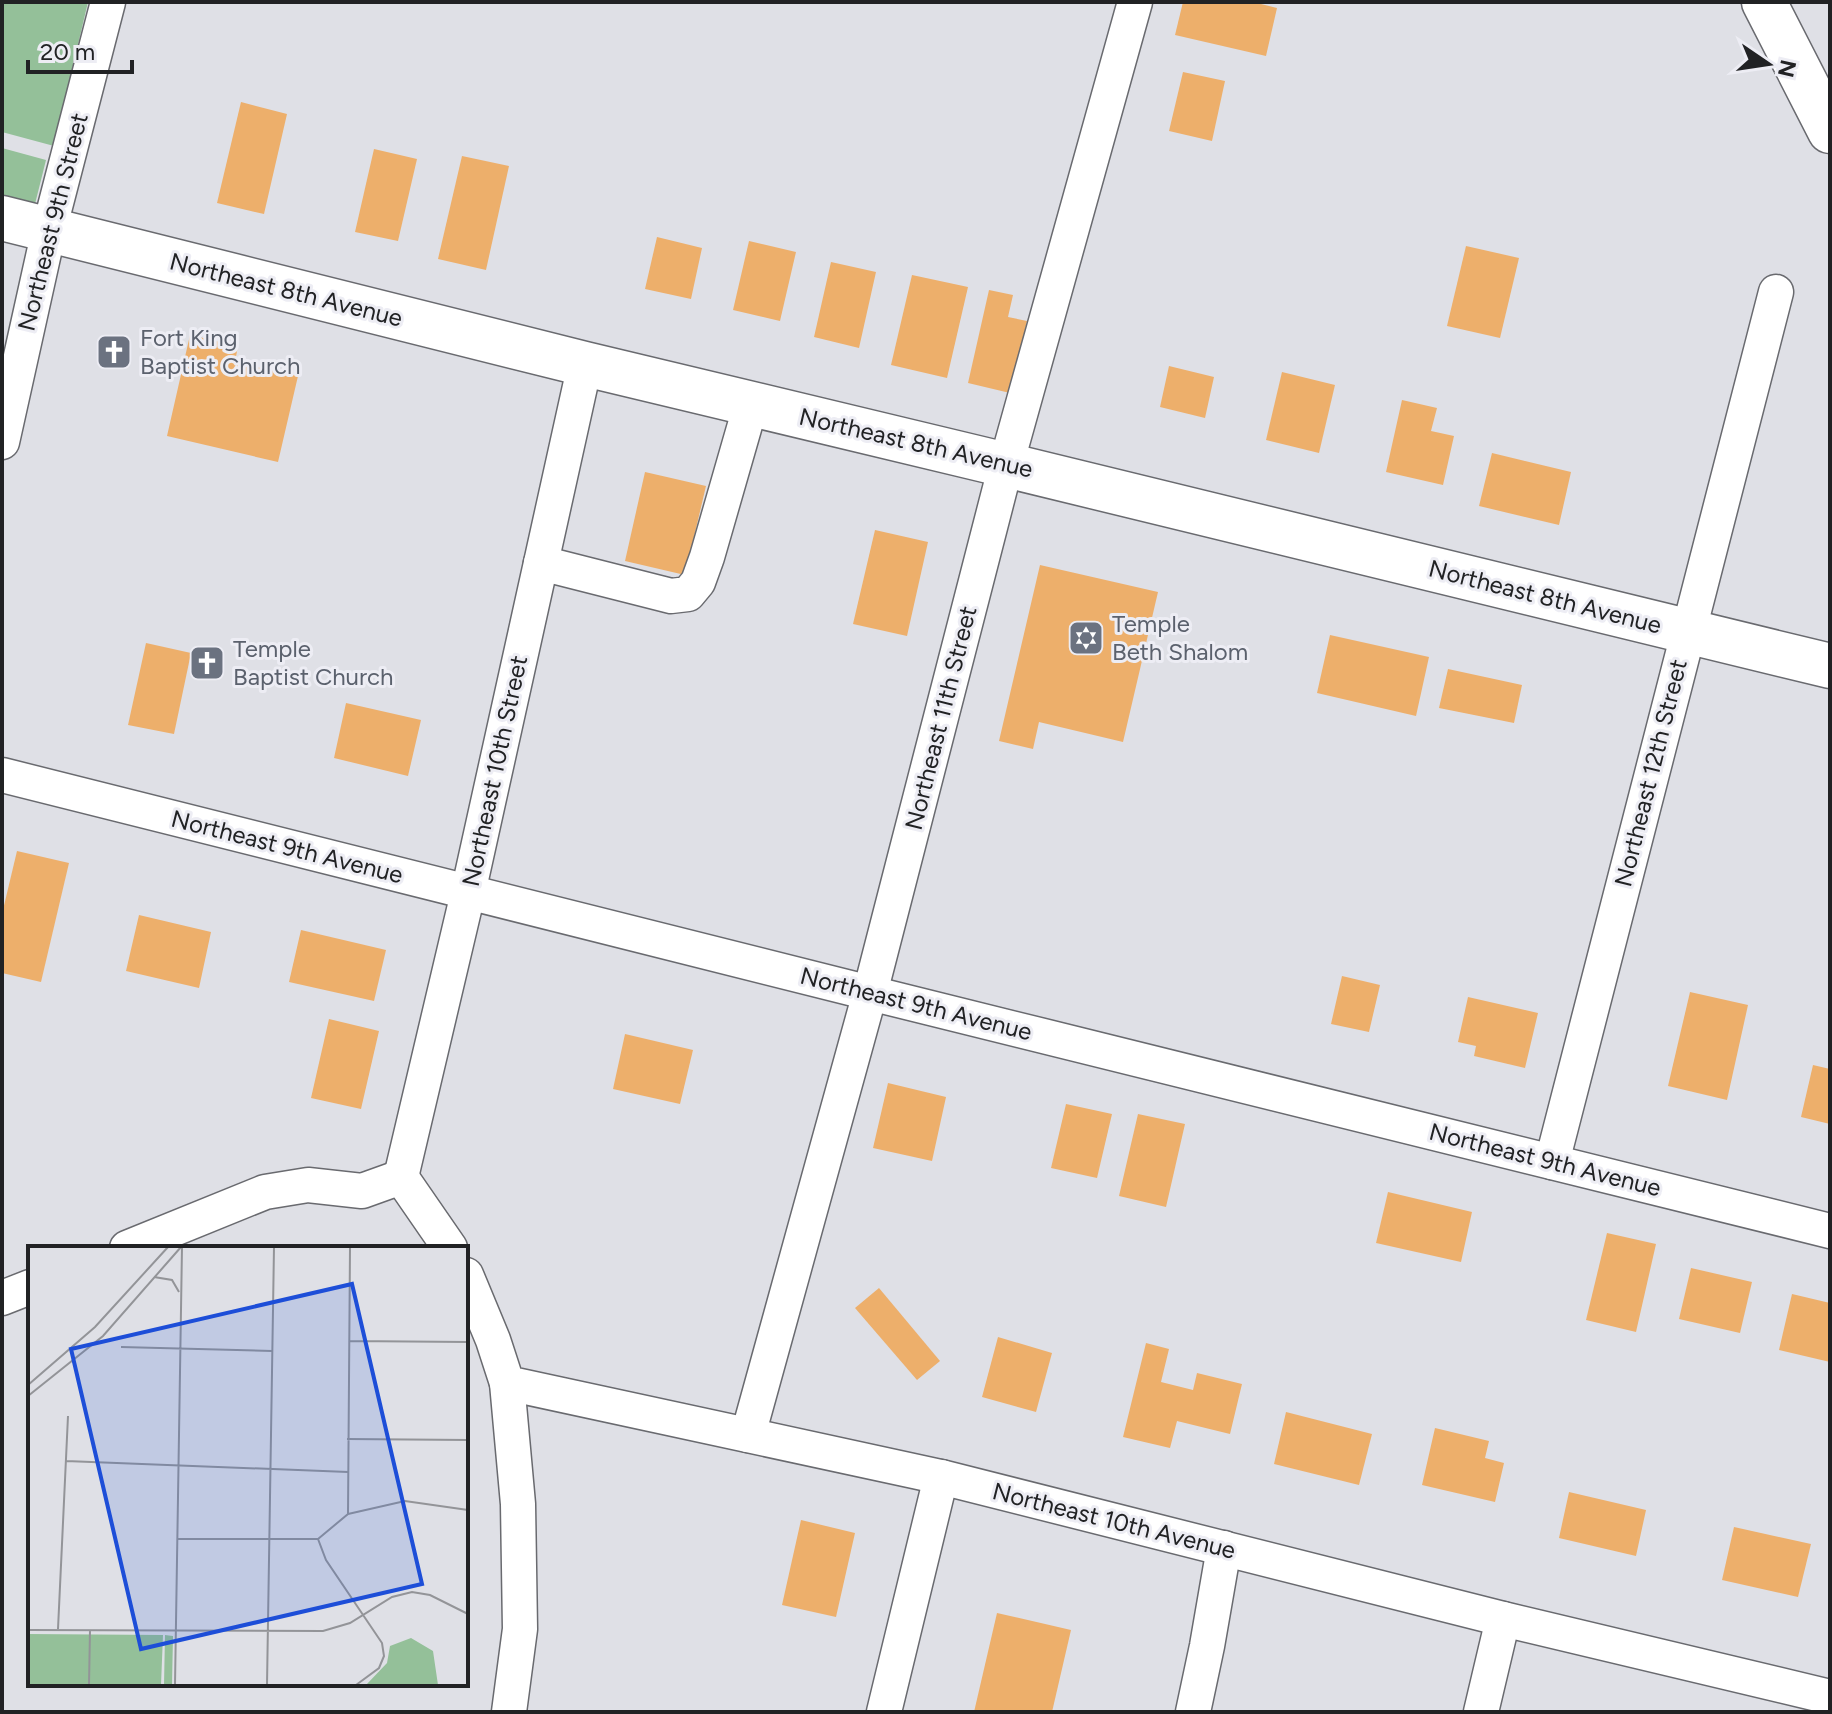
<svg xmlns="http://www.w3.org/2000/svg" width="1832" height="1714" viewBox="0 0 1832 1714" font-family="Figtree,sans-serif">
<style>
.green{fill:#94c099}
.building{fill:#edaf6b}
.lines{fill:none;stroke-linecap:round;stroke-linejoin:round}
.minor-casing{stroke:#696a6f;stroke-width:37}
.major-casing{stroke:#696a6f;stroke-width:47}
.minor{stroke:#fff;stroke-width:34}
.major{stroke:#fff;stroke-width:44}
.labels{text-anchor:middle;stroke-width:6;stroke-linejoin:round;paint-order:stroke}
.street-label{font-size:24px;fill:#212224;stroke:#ededf4}
.worship-label{font-size:24px;fill:#5b616d;stroke:#ededf4;text-anchor:start}
.inset-road{fill:none;stroke:#939498;stroke-width:2}
.view{fill:#1d4ed8;fill-opacity:0.15;stroke:#1d4ed8;stroke-width:4}
.inset-edge{fill:none;stroke:#212224;stroke-width:4}
</style>
<rect width="100%" height="100%" fill="#dfe0e6"/>
<g class="green">
<path d="M2 2H88L54 146 2 132Z"/>
<path d="M2 148 46 160 34 208 2 200Z"/>
</g>
<g class="building">
<path d="M1183 2H1253L1277 8 1266 56 1175 35Z"/>
<path d="M1183 72 1225 81 1212 141 1169 131Z"/>
<path d="M241 102 287 114 264 214 217 203Z"/>
<path d="M374 149 417 159 398 241 355 232Z"/>
<path d="M462 156 509 166 486 270 438 259Z"/>
<path d="M657 237 702 248 691 299 645 289Z"/>
<path d="M749 241 796 252 780 321 733 310Z"/>
<path d="M1466 246 1519 258 1500 338 1447 326Z"/>
<path d="M831 262 876 272 859 348 814 337Z"/>
<path d="M912 275 968 287 947 378 891 365Z"/>
<path d="M989 290 1013 295 1008 317 1027 321 1010 393 968 383Z"/>
<path d="M190 335 238 346 235 362 298 376 278 462 167 436Z"/>
<path d="M1169 366 1214 377 1205 418 1160 407Z"/>
<path d="M1282 372 1335 385 1319 453 1266 440Z"/>
<path d="M1402 400 1437 408 1431 431 1454 436 1443 485 1386 472Z"/>
<path d="M1492 453 1571 472 1559 525 1479 506Z"/>
<path d="M645 472 706 486 685 575 625 561Z"/>
<path d="M875 530 928 542 907 636 853 624Z"/>
<path d="M1040 565 1158 592 1123 742 1039 722 1033 749 999 741Z"/>
<path d="M1330 635 1429 657 1416 716 1317 693Z"/>
<path d="M146 643 191 653 174 734 128 725Z"/>
<path d="M1448 669 1522 685 1514 723 1439 708Z"/>
<path d="M346 703 421 720 408 776 334 758Z"/>
<path d="M17 851 69 863 41 982 2 973V914Z"/>
<path d="M139 915 211 932 199 988 126 971Z"/>
<path d="M301 930 386 950 374 1001 289 982Z"/>
<path d="M1342 976 1380 985 1369 1032 1331 1024Z"/>
<path d="M1690 992 1748 1005 1727 1100 1668 1086Z"/>
<path d="M1468 997 1538 1013 1525 1068 1474 1056 1476 1046 1458 1042Z"/>
<path d="M329 1019 379 1031 361 1109 311 1098Z"/>
<path d="M625 1034 693 1050 680 1104 613 1089Z"/>
<path d="M1813 1065 1830 1069V1124L1801 1117Z"/>
<path d="M888 1083 946 1097 932 1161 873 1148Z"/>
<path d="M1066 1104 1112 1114 1097 1178 1051 1168Z"/>
<path d="M1138 1114 1185 1124 1166 1207 1119 1196Z"/>
<path d="M1388 1192 1472 1212 1461 1262 1376 1243Z"/>
<path d="M1607 1233 1656 1244 1636 1332 1586 1320Z"/>
<path d="M1691 1268 1752 1282 1740 1333 1679 1319Z"/>
<path d="M879 1288 940 1361 917 1380 855 1308Z"/>
<path d="M1792 1294 1830 1303V1362L1779 1350Z"/>
<path d="M998 1337 1052 1353 1036 1412 982 1397Z"/>
<path d="M1146 1343 1169 1349 1161 1382 1193 1390 1197 1373 1242 1384 1230 1434 1177 1421 1170 1448 1123 1437Z"/>
<path d="M1286 1412 1372 1434 1359 1485 1274 1464Z"/>
<path d="M1435 1428 1489 1441 1485 1458 1504 1463 1495 1502 1422 1485Z"/>
<path d="M1569 1492 1646 1510 1636 1556 1559 1538Z"/>
<path d="M801 1520 855 1533 836 1617 782 1605Z"/>
<path d="M1734 1527 1811 1544 1798 1597 1722 1580Z"/>
<path d="M997 1613 1071 1630 1052 1712H974Z"/>
</g>
<g class="lines">
<defs>
<g id="minor">
<path d="M2 442 49 230 108 2"/>
<path d="M541 563 671 596 688 594 698 582 707 557 751 404"/>
<path d="M2 775 870 993 1830 1231"/>
<path d="M1552 1162 1776 292"/>
<path d="M401 1177 468 893 585 364"/>
<path d="M401 1177 450 1248"/>
<path d="M127 1248 265 1192 308 1185 362 1191 401 1177"/>
<path d="M466 1275 493 1340 507 1383 941 1477 1503 1619 1830 1697"/>
<path d="M2 1298 30 1287"/>
<path d="M507 1383 518 1504 520 1629 509 1712"/>
<path d="M748 1435 870 993 1006 465 1135 2"/>
<path d="M884 1712 941 1477"/>
<path d="M1193 1712 1207 1646 1224 1548"/>
<path d="M1481 1712 1503 1619"/>
</g>
<g id="major">
<path d="M1764 2 1830 131"/>
<path d="M2 218 585 364 1006 465 1830 666"/>
</g>
</defs>
<use href="#minor" class="minor-casing"/>
<use href="#major" class="major-casing"/>
<use href="#minor" class="minor"/>
<use href="#major" class="major"/>
</g>
<defs>
<symbol id="church-square" viewBox="-11 -11 22 22"><rect x="-9" y="-9" width="18" height="18" rx="4" fill="#6b7280" stroke="#ededf4"/><path d="M-1.2-6h2.4v3.5h3.3v2.4h-3.3V6h-2.4V-.1h-3.3v-2.4h3.3Z" fill="#fff"/></symbol>
<symbol id="synagogue-square" viewBox="-11 -11 22 22"><rect x="-9" y="-9" width="18" height="18" rx="4" fill="#6b7280" stroke="#ededf4"/><path d="M0-6.5L5.6 3.2H-5.6ZM0 6.5L5.6-3.2H-5.6Z" fill="#fff"/></symbol>
</defs>
<g fill-rule="evenodd">
<use href="#church-square" x="94" y="332" width="40" height="40"/>
<use href="#synagogue-square" x="1066" y="618" width="40" height="40"/>
<use href="#church-square" x="187" y="643" width="40" height="40"/>
</g>
<g class="labels">
<g class="street-label">
<text transform="translate(53 222) rotate(-76)" y="8">Northeast 9th Street</text>
<text transform="translate(286 290) rotate(14)" y="8">Northeast 8th Avenue</text>
<text transform="translate(916 443) rotate(13)" y="8">Northeast 8th Avenue</text>
<text transform="translate(1545 597) rotate(14)" y="8">Northeast 8th Avenue</text>
<text transform="translate(941 718) rotate(-76)" y="8">Northeast 11th Street</text>
<text transform="translate(495 771) rotate(-78)" y="8">Northeast 10th Street</text>
<text transform="translate(1651 773) rotate(-76)" y="8">Northeast 12th Street</text>
<text transform="translate(287 847) rotate(14)" y="8">Northeast 9th Avenue</text>
<text transform="translate(916 1004) rotate(14)" y="8">Northeast 9th Avenue</text>
<text transform="translate(1545 1160) rotate(14)" y="8">Northeast 9th Avenue</text>
<text transform="translate(1114 1521) rotate(14)" y="8">Northeast 10th Avenue</text>
</g>
<g class="worship-label">
<text x="140" y="346">Fort King<tspan x="140" dy="28">Baptist Church</tspan></text>
<text x="1112" y="632">Temple<tspan x="1112" dy="28">Beth Shalom</tspan></text>
<text x="233" y="657">Temple<tspan x="233" dy="28">Baptist Church</tspan></text>
</g>
</g>
<g transform="translate(28 1246)">
<rect width="440" height="440" fill="#dfe0e6"/>
<path d="M0 388 135 389 133 439H0ZM137 389 145 390 144 439H136ZM383 392 405 405 410 439H338L359 417 362 400Z" fill="#94c099"/>
<path class="inset-road" d="M126 31 144 34 151 46M321 95 440 96M93 101 244 105M0 139 67 81 140 1M0 150 75 90 153 1M319 193 440 194M38 215 320 226M320 268 377 255 440 264M150 293H290M290 293 320 268 322 1M290 293 298 314 354 397 356 410 351 422 328 439M30 383 40 170M0 384 295 385 322 377 364 351 384 346 402 349 440 368M61 439 62 384M147 439 154 1M239 439 246 1"/>
<path class="view" d="M324 38 394 338 113 403 43 103Z"/>
<rect width="440" height="440" class="inset-edge"/>
</g>
<rect width="1832" height="1714" fill="none" stroke="#212224" stroke-width="8"/>
<g transform="translate(1768 64) rotate(103)" stroke="#ededf4" stroke-width="6" paint-order="stroke">
<path d="M0-6L14 30L0 20L-14 30Z" fill="#212224"/>
<text y="-12" font-size="22" font-weight="bold" text-anchor="middle" fill="#212224">N</text>
</g>
<path d="M28 60v12h104v-12" fill="none" stroke="#212224" stroke-width="4"/>
<text x="40" y="60" font-size="24" fill="#212224" stroke="#ededf4" stroke-width="6" paint-order="stroke">20 m</text>
</svg>
